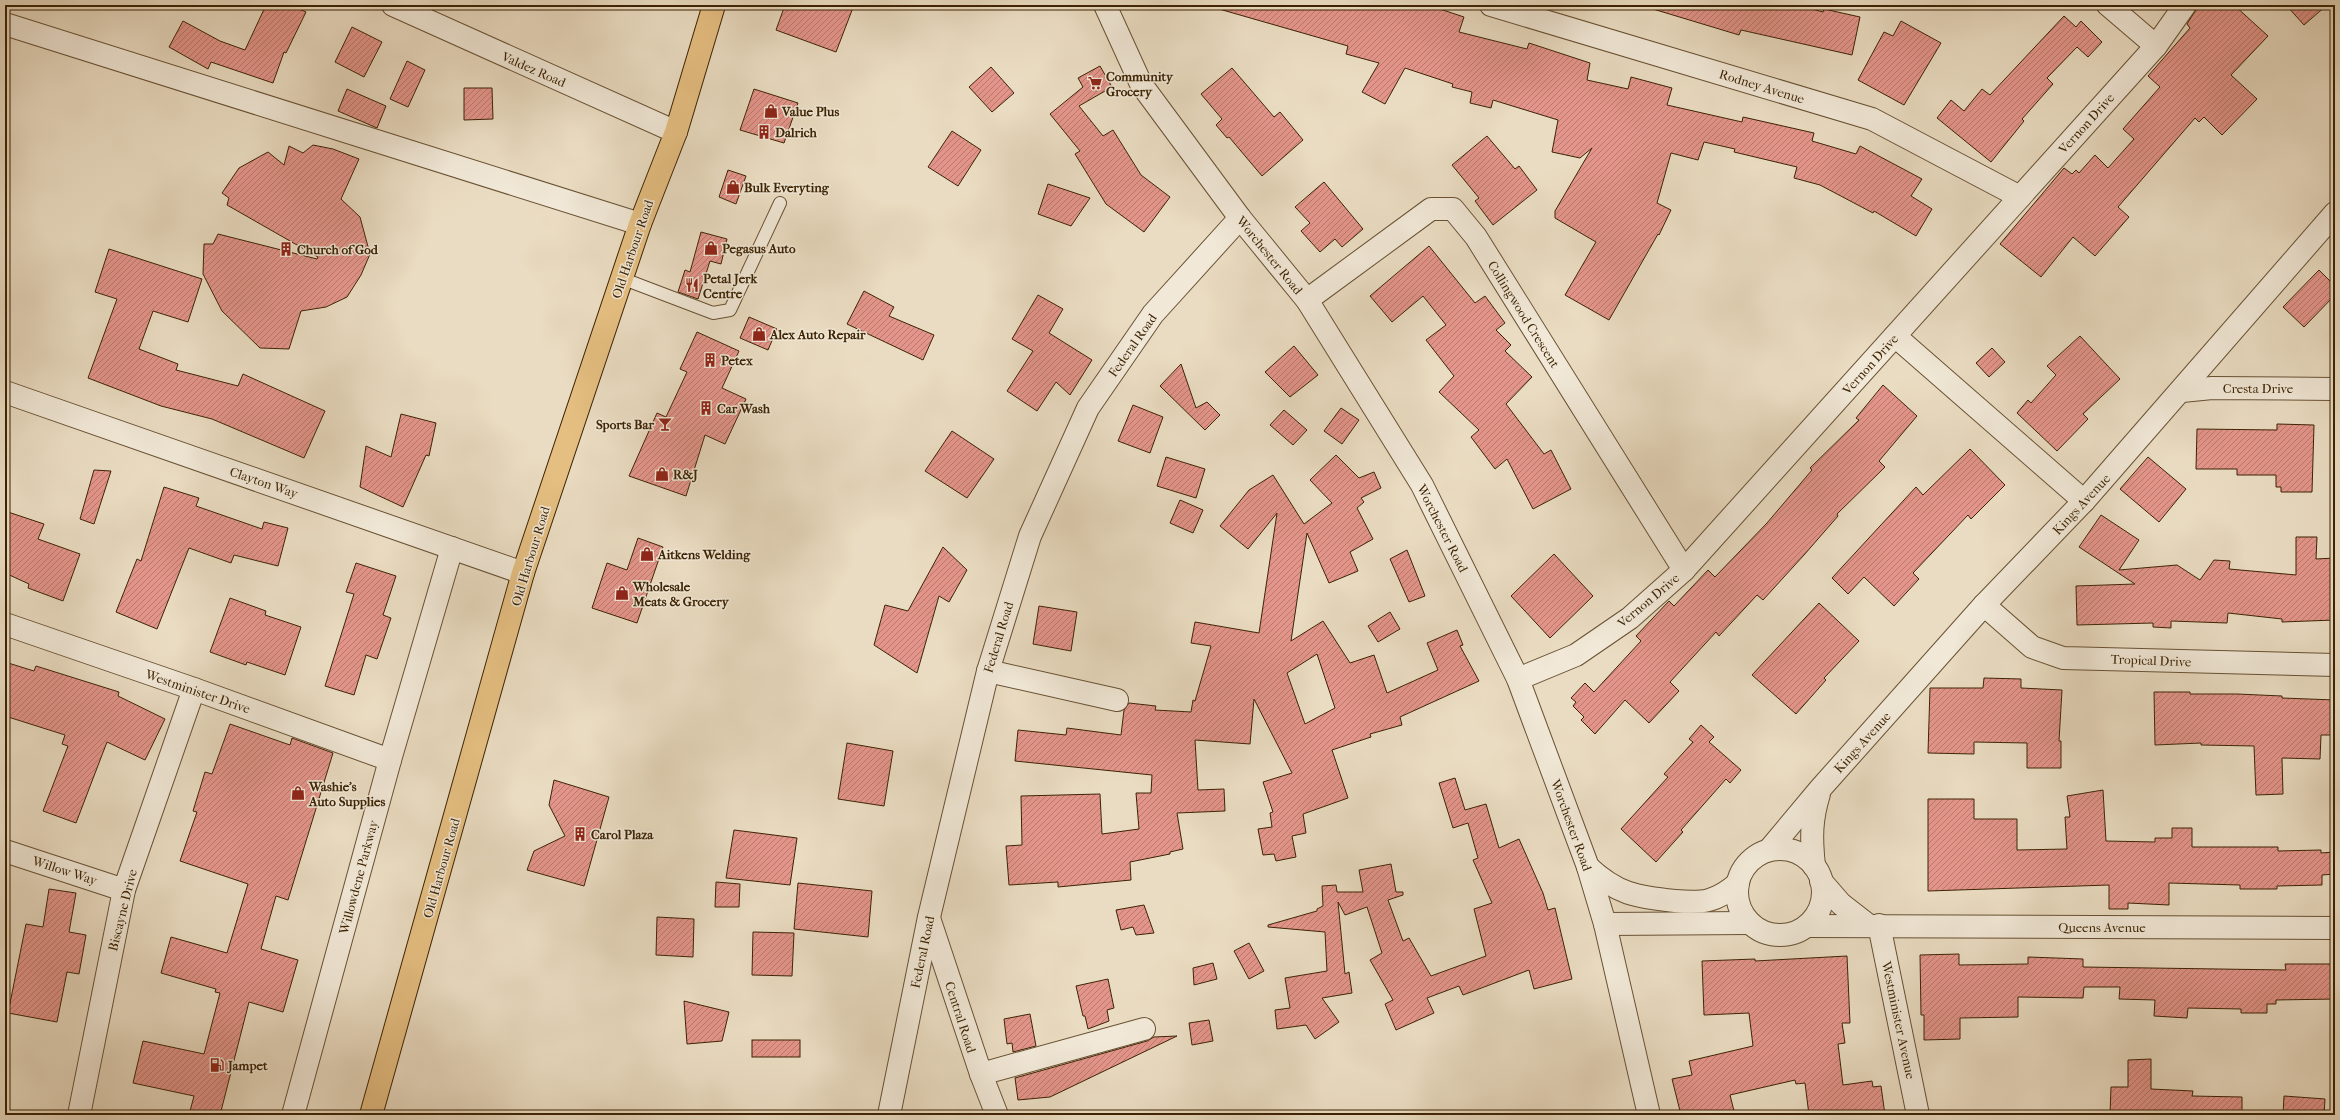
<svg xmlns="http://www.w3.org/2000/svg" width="2340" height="1120" viewBox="0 0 2340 1120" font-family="'IM FELL French Canon',serif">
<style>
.building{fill:url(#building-hatch);stroke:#3c2303;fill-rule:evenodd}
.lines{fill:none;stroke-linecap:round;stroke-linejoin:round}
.service-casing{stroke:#685133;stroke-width:14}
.minor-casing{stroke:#685133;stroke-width:24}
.primary-casing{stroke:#3c2303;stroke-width:24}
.service{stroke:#f1e8d7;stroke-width:12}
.minor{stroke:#f1e8d7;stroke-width:22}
.primary{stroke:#e5be81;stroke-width:22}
.labels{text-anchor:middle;stroke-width:3;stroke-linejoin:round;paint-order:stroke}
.street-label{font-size:13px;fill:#3c2303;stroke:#f1e8d7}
.poi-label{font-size:13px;font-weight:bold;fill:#3c2303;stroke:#f1e8d7;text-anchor:start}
</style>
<defs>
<pattern id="building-hatch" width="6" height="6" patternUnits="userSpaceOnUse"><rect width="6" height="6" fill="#e4958b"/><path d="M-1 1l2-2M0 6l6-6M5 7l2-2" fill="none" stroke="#ba796f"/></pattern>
</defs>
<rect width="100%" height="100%" fill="#eadcc2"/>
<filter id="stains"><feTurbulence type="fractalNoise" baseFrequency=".005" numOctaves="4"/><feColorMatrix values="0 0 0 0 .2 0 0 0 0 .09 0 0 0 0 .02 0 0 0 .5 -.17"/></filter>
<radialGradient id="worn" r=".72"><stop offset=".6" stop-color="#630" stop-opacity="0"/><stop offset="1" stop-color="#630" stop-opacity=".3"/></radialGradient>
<g class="building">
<path d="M266 5H290L306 12 286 53 284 52 273 83 211 62 208 69 169 47 183 21 220 41 245 50Z"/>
<path d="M785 5H854L836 52 776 30Z"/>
<path d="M1219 5H1428L1464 17 1459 32 1527 49 1529 43 1590 63 1587 80 1628 89 1631 77 1672 88 1667 105 1742 122 1743 117 1814 133 1812 141 1856 154 1860 146 1922 179 1911 196 1932 209 1916 236 1874 211 1873 213 1820 185 1794 178 1797 167 1734 152 1735 149 1704 142 1698 160 1671 153 1657 203 1671 210 1659 235 1658 234 1609 320 1565 295 1596 242 1555 218V211L1592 148 1580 158 1552 152 1558 120 1493 100 1491 108 1470 103 1472 92 1452 87 1453 84 1405 68 1385 104 1362 92 1379 63 1346 54 1348 46 1219 9Z"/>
<path d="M1654 5H1797L1823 12 1824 9 1860 17 1852 55 1741 30 1739 35 1653 9Z"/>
<path d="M2199 5H2234L2268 36 2231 75 2257 99 2222 135 2204 117 2199 122 2195 118 2118 207 2129 217 2095 256 2073 237 2041 277 2000 244 2064 168 2072 174 2076 170 2079 173 2095 155 2108 168 2134 139 2123 129 2160 87 2148 76 2190 28 2187 24Z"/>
<path d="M2286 5H2327L2304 25Z"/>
<path d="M2064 16 2076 27 2081 21 2102 42 2088 57 2077 47 2047 78 2053 84 2022 119 2024 121 1991 162 1937 118 1951 100 1964 111 1982 89 1990 95Z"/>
<path d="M1901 21 1941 43 1904 105 1858 80 1884 32 1893 36Z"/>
<path d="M352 27 382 42 364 77 335 62Z"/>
<path d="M407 61 425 70 408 107 390 99Z"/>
<path d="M1100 66 1112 87 1079 106 1103 136 1113 130 1141 175 1170 197 1144 232 1106 204 1075 154 1080 151 1050 114 1083 87 1078 78Z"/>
<path d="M991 67 1014 93 992 112 969 87Z"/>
<path d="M1232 68 1274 117 1280 112 1303 140 1262 176 1229 137 1227 138 1216 125 1222 119 1201 94Z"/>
<path d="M464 88H492L493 119 464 120Z"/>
<path d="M347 89 386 106 377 128 338 111Z"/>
<path d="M754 89 798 103 784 143 740 130Z"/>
<path d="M952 131 981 150 958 186 928 167Z"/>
<path d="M1487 136 1515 169 1519 166 1537 190 1493 225 1475 201 1479 198 1452 165Z"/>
<path d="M313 145 333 149 359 159 341 199 360 217 370 254 361 275 347 297 326 307 301 311 289 349 260 348 222 311 203 274 204 244H213L218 234 317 259 318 257 227 205 229 198 222 193 239 168 268 152 284 165 289 146 303 153Z"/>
<path d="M728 170 746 176 736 204 719 197Z"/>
<path d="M1324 182 1363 229 1342 247 1335 239 1320 252 1301 231 1310 223 1295 207Z"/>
<path d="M1048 184 1090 198 1071 226 1038 214Z"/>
<path d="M701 232 727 239 721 264 710 261 698 299 678 292 685 270 690 272Z"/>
<path d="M1429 246 1475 303 1485 296 1505 323 1496 330 1511 345 1505 351 1532 377 1506 404 1544 454 1551 450 1571 489 1533 509 1507 459 1495 469 1471 437 1479 430 1439 392 1454 376 1426 340 1446 325 1423 296 1392 322 1370 296Z"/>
<path d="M109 249 202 279 188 322 153 311 139 349 178 364 176 370 238 386 243 374 325 411 304 458 212 419 161 406 88 378 117 299 95 292Z"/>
<path d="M2319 270 2335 286V295L2304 327 2283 307Z"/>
<path d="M864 291 894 307 889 316 934 335 923 360 847 324Z"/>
<path d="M1038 295 1063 309 1049 333 1092 360 1070 395 1056 382 1037 411 1007 391 1033 351 1012 339Z"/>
<path d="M749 317 777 329 768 350 740 338Z"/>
<path d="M697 332 739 351 722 388 746 399 725 444 705 435 686 496 629 476 657 413 666 417 687 372 680 369Z"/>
<path d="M2080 336 2120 379 2083 414 2088 419 2057 451 2017 413 2028 400 2031 403 2056 375 2047 366Z"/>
<path d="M1294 346 1318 375 1290 397 1265 372Z"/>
<path d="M1992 348 2005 362 1989 377 1976 363Z"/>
<path d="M1181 364 1196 408 1207 402 1220 415 1205 430 1160 386Z"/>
<path d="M1883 385 1917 416 1879 461 1885 467 1837 514 1838 516 1804 555 1763 600 1757 595 1719 636 1716 632 1670 682 1679 691 1649 723 1625 700 1595 734 1581 720 1584 717 1573 706 1576 702 1571 698 1585 683 1594 692 1641 641 1636 636 1669 601 1674 606 1708 570 1715 577 1767 523 1812 470 1810 468 1859 420 1856 418Z"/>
<path d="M1133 405 1163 417 1150 453 1118 441Z"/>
<path d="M1341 408 1359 420 1342 444 1324 431Z"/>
<path d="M1284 410 1307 430 1293 445 1270 425Z"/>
<path d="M401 414 436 423 429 456 426 455 403 507 360 487 366 446 391 457Z"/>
<path d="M2277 424 2314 425 2312 492H2281V487H2276V475H2237V469H2196L2197 429 2277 430Z"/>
<path d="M952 431 994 459 967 498 925 471Z"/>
<path d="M1970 449 2005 485 1971 519 1968 515 1913 573 1919 579 1894 606 1864 577 1848 594 1832 578 1916 487 1923 495Z"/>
<path d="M1336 455 1359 478 1374 472 1381 488 1361 498 1364 502 1357 508 1373 539 1350 552 1358 571 1329 583 1307 533 1291 641 1323 621 1350 663 1374 655 1387 693 1438 670 1427 643 1457 630 1463 645 1460 646 1479 681 1400 717 1402 725 1370 734 1371 737 1332 750 1348 798 1303 814 1306 833 1292 836 1296 857 1276 861 1274 854 1263 855 1258 829 1272 827 1270 813 1273 812 1263 782 1292 773 1254 699 1250 744 1195 740 1198 790 1224 789 1225 811 1177 813 1183 849 1170 852V854L1130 862 1131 880 1058 887V882L1009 885 1006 846 1022 845 1021 796 1100 794 1102 834 1139 829 1136 793H1151L1152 775 1015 761 1018 730 1066 735 1067 728 1121 735 1124 710 1129 703 1156 706 1155 710 1191 712 1193 700 1195 701 1211 646 1191 643 1195 622 1259 633 1277 513 1248 549 1220 526 1249 490 1273 475 1304 524 1332 503 1310 480ZM1317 654 1335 708 1305 724 1287 673Z"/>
<path d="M1166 457 1205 469 1196 498 1157 486Z"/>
<path d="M2148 457 2186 489 2159 522 2120 489Z"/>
<path d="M94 470 111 471 94 524 80 519Z"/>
<path d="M164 487 199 498 196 506 262 529 264 522 288 528 278 566 234 555 231 563 189 548 157 629 116 612 137 559 141 561Z"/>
<path d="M1180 500 1203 510 1193 533 1170 523Z"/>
<path d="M5 511 44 524 38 539 80 554 63 601 28 588 29 584 5 573Z"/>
<path d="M2101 515 2139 540 2119 570 2177 565 2200 580 2214 560 2230 561 2229 569 2296 575V537H2317L2316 559 2335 558V620L2282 622V619L2228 613 2227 623 2171 621V628L2153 627V623L2077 625 2076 586 2135 584 2079 547Z"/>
<path d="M638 538 663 547 637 623 592 608 607 563 627 570Z"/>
<path d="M943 547 967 570 949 602 939 596 917 673 874 645 885 605 908 611Z"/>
<path d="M1407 550 1425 596 1409 602 1390 559Z"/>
<path d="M1554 554 1593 596 1550 638 1511 596Z"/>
<path d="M356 563 396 576 383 615 391 618 377 659 366 655 354 695 325 686 354 594 346 592Z"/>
<path d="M230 598 266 611 265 615 301 627 285 675 247 662 246 665 210 652Z"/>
<path d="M1819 603 1859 641 1824 678 1826 680 1796 714 1752 675Z"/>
<path d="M1039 606 1077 612 1071 651 1033 644Z"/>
<path d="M1390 612 1400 629 1378 642 1368 626Z"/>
<path d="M5 662 34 671 36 666 119 692 118 696 165 719 145 760 107 742 76 823 43 811 68 746 62 744 65 735 5 716Z"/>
<path d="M1984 678 2021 679V688L2062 690 2059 741H2061V768H2027V743L1974 742V754L1928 753 1930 688H1983Z"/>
<path d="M2154 692H2190V694H2237L2282 696V698L2335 700V735H2321L2320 759 2282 758 2283 794 2256 795 2254 746 2201 745V743L2155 745Z"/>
<path d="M230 724 290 745 292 738 333 753 288 900 276 896 261 949 298 960 283 1012 249 1002 220 1115H189L194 1096 133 1083 143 1041 204 1054 220 993 215 992 216 989 161 973 171 937 227 953 248 884 180 861 197 812 193 811 205 772 212 774Z"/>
<path d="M1701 725 1714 737 1709 742 1741 770 1730 783 1726 779 1681 830 1683 832 1656 862 1621 829 1668 777 1664 774 1693 742 1689 739Z"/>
<path d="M847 743 893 751 884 806 838 799Z"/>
<path d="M1455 778 1465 810 1486 804 1499 848 1519 839 1543 893 1548 910 1555 908 1572 979 1534 989 1529 970 1463 995 1459 986 1427 998 1434 1013 1396 1030 1385 1004 1393 1000 1370 960 1382 953 1367 907 1345 915 1338 902 1345 974 1349 972 1352 993 1322 998 1339 1022 1315 1039 1306 1025 1277 1029 1275 1010 1290 1008 1285 978 1327 971 1325 932 1268 927V925L1317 911V909L1323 906 1322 886 1336 885 1337 892H1363L1359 870 1391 864 1396 892H1403V895L1388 900 1403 941 1409 938 1431 976 1486 956 1474 909 1492 903 1473 860 1478 858 1468 823 1453 828 1439 783Z"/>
<path d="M554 780 609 797 584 886 527 870 534 851 565 836 549 805Z"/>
<path d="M2103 790 2106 841 2155 842V838H2172V828H2192V847H2278V851L2321 850V853L2335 852V874L2322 875V885L2277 886V889H2240V885L2169 883V905L2128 903V909H2109V885L1928 891V799H1974V819H2017V850L2067 849 2065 817H2070L2067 796Z"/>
<path d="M734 830 797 838 790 885 726 878Z"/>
<path d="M716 882 740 884 739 907H715Z"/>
<path d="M798 883 872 891 868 937 794 929Z"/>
<path d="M49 889 76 893 69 932 86 935 79 974 67 972 57 1022 8 1013 26 924 43 927Z"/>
<path d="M1144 905 1154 933 1136 935 1133 927 1121 930 1116 910Z"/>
<path d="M657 917 694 919 693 957 656 955Z"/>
<path d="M753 932 794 933 792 976 752 975Z"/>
<path d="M1249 943 1264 971 1249 979 1234 951Z"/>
<path d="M1959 954V965L2028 964V957L2083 959V967L2286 970 2285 964H2335V999L2276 1000V1004H2267V1013H2241V1009L2188 1008 2187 1018 2154 1016 2155 1000 2119 999 2120 987H2084L2083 998 2018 997V1017L1960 1018V1039L1924 1040V1015H1921L1920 955Z"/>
<path d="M1847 956 1850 1023H1842L1845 1043 1838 1044 1843 1085 1872 1081 1873 1087 1881 1086 1885 1115H1809L1805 1083 1796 1084 1795 1080 1730 1095 1735 1115H1681L1672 1079 1692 1075 1689 1061 1753 1046 1749 1013 1704 1015 1702 961 1755 959V961Z"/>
<path d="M1213 963 1217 979 1194 985 1193 968Z"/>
<path d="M1108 979 1114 1008 1107 1010 1109 1021 1088 1029 1085 1016H1083L1076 986Z"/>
<path d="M684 1001 729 1012 722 1041 687 1044Z"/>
<path d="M1030 1014 1036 1046 1013 1052 1012 1043 1007 1044 1004 1019Z"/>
<path d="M1209 1020 1213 1041 1192 1045 1189 1023Z"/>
<path d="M1177 1036 1050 1097 1018 1100 1015 1078 1147 1041 1154 1037Z"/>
<rect x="752" y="1040" width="48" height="17"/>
<path d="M2151 1059V1089L2193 1091 2192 1096 2242 1097V1115H2110L2111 1087H2128V1060Z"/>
<path d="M2284 1096 2325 1099 2324 1115H2283Z"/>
</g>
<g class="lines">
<defs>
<path id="service" d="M621 278 713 313 730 310 780 203"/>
<g id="minor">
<path d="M393 5 676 132"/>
<path d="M1105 5 1141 84 1240 218 1307 300 1422 485 1518 679 1588 867 1605 924 1649 1115"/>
<path d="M1491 5 1872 119 2020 197"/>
<path d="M2108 5 2156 46"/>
<path d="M5 24 640 224"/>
<path d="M1307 300 1431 209H1453L1476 237 1684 570"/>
<path d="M1895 336 2084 501"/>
<path d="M2182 391 2212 388 2335 389"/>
<path d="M5 392 523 573"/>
<path d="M1984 605 2032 647 2063 658 2335 665"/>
<path d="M5 624 194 689 390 760"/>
<path d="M988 671 1117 700"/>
<path d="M1518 679 1576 655 1630 618 1684 570 2156 46 2185 5"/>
<circle cx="1780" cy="892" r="43"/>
<path d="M1769 850 1820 789 1984 605 2084 501 2335 213"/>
<path d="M5 851 124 890"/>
<path d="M1814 866C1811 838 1811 820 1819 794"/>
<path d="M1588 867C1617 894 1636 897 1675 901 1686 902 1698 903 1709 900 1720 897 1729 891 1738 883"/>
<path d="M1821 881 1841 904 1868 925"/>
<path d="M929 918 981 1074 997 1115"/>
<path d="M1605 924 1750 923"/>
<path d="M1879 925 1918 1115"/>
<path d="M1807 926 2335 928"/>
<path d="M981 1074 1144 1029"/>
<path d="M79 1115 124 890 194 689"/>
<path d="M293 1115 390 760 452 548"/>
<path d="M889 1115 929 917 988 671 1030 536 1088 408 1153 314 1240 218"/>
</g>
<path id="primary" d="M371 1115 523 573 640 224 676 132 714 5"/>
</defs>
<use href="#service" class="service-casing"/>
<use href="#minor" class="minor-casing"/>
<use href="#primary" class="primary-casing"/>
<use href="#service" class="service"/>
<use href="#minor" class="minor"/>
<use href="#primary" class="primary"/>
</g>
<defs>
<symbol id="supermarket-bare" viewBox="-9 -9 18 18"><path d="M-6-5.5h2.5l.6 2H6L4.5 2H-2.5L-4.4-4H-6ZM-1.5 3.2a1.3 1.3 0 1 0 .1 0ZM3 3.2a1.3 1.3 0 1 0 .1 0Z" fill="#8f2418" stroke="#f1e8d7" stroke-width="2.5" paint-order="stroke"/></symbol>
<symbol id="shop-bare" viewBox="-9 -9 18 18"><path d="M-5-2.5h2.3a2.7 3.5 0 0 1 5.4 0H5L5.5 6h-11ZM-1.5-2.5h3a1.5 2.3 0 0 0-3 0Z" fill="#8f2418" stroke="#f1e8d7" stroke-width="2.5" paint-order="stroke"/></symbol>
<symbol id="building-bare" viewBox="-9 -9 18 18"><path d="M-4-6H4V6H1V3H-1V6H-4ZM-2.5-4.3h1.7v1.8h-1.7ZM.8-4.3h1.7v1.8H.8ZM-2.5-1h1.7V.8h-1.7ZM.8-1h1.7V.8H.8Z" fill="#8f2418" stroke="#f1e8d7" stroke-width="2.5" paint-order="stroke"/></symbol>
<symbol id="restaurant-bare" viewBox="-9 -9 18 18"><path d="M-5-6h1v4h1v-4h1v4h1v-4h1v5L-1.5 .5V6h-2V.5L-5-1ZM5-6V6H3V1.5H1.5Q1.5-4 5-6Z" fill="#8f2418" stroke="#f1e8d7" stroke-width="2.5" paint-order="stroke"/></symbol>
<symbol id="bar-bare" viewBox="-9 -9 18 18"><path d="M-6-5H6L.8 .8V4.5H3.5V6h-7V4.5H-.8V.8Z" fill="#8f2418" stroke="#f1e8d7" stroke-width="2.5" paint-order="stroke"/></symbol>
<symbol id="fuel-bare" viewBox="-9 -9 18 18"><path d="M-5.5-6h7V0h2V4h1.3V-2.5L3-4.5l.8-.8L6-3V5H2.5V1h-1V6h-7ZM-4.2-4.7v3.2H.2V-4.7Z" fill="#8f2418" stroke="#f1e8d7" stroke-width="2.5" paint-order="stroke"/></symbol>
</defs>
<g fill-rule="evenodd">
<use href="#supermarket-bare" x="1085" y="73" width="20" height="20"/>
<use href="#shop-bare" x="761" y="101" width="20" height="20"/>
<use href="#building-bare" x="754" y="122" width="20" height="20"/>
<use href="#shop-bare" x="723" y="177" width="20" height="20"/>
<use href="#shop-bare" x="701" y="238" width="20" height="20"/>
<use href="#building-bare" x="276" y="239" width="20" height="20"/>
<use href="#restaurant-bare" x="682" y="275" width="20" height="20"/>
<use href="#shop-bare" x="749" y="324" width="20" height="20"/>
<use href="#building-bare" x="700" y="350" width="20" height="20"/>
<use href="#building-bare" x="696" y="398" width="20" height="20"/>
<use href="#bar-bare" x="655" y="414" width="20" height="20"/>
<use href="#shop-bare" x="652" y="464" width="20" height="20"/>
<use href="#shop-bare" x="637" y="544" width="20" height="20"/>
<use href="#shop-bare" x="612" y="583" width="20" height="20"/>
<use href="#shop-bare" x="288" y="783" width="20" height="20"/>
<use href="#building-bare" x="570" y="824" width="20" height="20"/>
<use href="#fuel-bare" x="207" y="1055" width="20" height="20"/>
</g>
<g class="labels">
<g class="street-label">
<text transform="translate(534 69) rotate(24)" y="5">Valdez Road</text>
<text transform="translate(1762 86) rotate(17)" y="5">Rodney Avenue</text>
<text transform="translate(2086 123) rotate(-48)" y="5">Vernon Drive</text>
<text transform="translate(632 249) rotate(-71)" y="5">Old Harbour Road</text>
<text transform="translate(1270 255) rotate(51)" y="5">Worchester Road</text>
<text transform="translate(1524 314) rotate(58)" y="5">Collingwood Crescent</text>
<text transform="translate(1132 345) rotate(-55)" y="5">Federal Road</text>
<text transform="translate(1870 364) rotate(-48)" y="5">Vernon Drive</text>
<text x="2258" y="393">Cresta Drive</text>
<text transform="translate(264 482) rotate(19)" y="5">Clayton Way</text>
<text transform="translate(2081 504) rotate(-47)" y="5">Kings Avenue</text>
<text transform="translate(1443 528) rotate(63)" y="5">Worchester Road</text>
<text transform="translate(530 556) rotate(-73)" y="5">Old Harbour Road</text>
<text transform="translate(1648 600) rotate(-40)" y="5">Vernon Drive</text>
<text transform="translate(998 637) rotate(-73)" y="5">Federal Road</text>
<text transform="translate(2151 660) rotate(2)" y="5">Tropical Drive</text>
<text transform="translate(198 691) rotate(19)" y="5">Westminister Drive</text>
<text transform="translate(1862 742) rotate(-48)" y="5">Kings Avenue</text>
<text transform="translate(1572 825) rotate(70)" y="5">Worchester Road</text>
<text transform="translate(441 868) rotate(-74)" y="5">Old Harbour Road</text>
<text transform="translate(65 870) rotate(18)" y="5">Willow Way</text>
<text transform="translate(358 877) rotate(-75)" y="5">Willowdene Parkway</text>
<text transform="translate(122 910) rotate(-76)" y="5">Biscayne Drive</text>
<text x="2102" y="932">Queens Avenue</text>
<text transform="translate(922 952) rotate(-78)" y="5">Federal Road</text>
<text transform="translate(961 1017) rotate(72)" y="5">Central Road</text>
<text transform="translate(1899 1020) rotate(78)" y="5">Westminister Avenue</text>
</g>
<g class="poi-label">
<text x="1106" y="81">Community<tspan x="1106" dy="15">Grocery</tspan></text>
<text x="782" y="116">Value Plus</text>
<text x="775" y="137">Dalrich</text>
<text x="744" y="192">Bulk Everyting</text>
<text x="722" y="253">Pegasus Auto</text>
<text x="297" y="254">Church of God</text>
<text x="703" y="283">Petal Jerk<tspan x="703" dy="15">Centre</tspan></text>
<text x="770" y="339">Alex Auto Repair</text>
<text x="721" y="365">Petex</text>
<text x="717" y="413">Car Wash</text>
<text x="654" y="429" text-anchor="end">Sports Bar</text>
<text x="673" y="479">R&amp;J</text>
<text x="658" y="559">Aitkens Welding</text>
<text x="633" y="591">Wholesale<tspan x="633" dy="15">Meats &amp; Grocery</tspan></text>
<text x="309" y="791">Washie's<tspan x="309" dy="15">Auto Supplies</tspan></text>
<text x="591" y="839">Carol Plaza</text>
<text x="228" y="1070">Jampet</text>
</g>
</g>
<rect width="2340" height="1120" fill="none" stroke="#eadcc2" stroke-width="20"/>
<rect x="6" y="6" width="2328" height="1108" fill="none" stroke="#3c2303" stroke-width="2"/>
<rect x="10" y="10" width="2320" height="1100" fill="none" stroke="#3c2303"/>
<rect width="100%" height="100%" filter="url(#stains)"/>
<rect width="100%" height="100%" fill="url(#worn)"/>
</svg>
